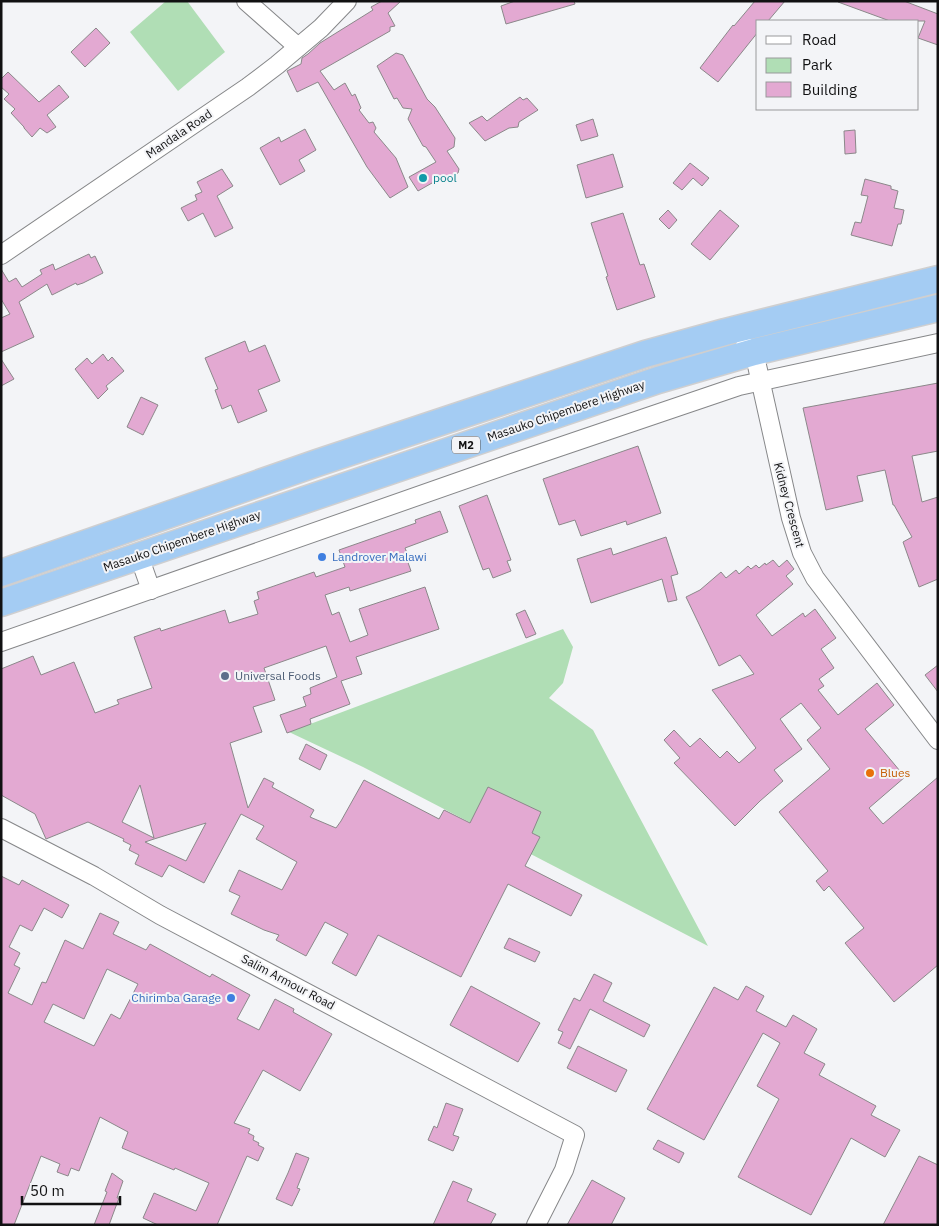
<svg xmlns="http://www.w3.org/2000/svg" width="939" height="1226" viewBox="0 0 939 1226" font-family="'IBM Plex Sans',sans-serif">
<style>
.green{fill:#b0deb5}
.building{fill:#e3a9d2;stroke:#8b888a;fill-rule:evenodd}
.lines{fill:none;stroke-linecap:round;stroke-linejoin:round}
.minor-casing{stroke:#868789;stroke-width:20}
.highway-casing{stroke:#cfcfd0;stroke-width:29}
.minor{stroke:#fff;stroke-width:18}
.highway{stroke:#a4ccf3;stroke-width:26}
.culture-dot{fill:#0f9aa8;stroke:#f3f4f7;stroke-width:2}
.shop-dot{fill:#3f7fe0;stroke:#f3f4f7;stroke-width:2}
.service-dot{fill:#5c6f8a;stroke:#f3f4f7;stroke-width:2}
.food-dot{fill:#e8710a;stroke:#f3f4f7;stroke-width:2}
.labels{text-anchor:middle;stroke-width:4;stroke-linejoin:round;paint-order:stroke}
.shield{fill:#f3f4f7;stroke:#555557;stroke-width:1}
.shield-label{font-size:11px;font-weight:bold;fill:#111112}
.street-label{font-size:12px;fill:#111112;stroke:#f3f4f7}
.culture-label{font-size:12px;fill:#0d838f;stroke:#f3f4f7;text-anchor:start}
.shop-label{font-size:12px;fill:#366cbe;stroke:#f3f4f7;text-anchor:start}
.service-label{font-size:12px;fill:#4e5e75;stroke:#f3f4f7;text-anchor:start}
.food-label{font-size:12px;fill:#c56008;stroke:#f3f4f7;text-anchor:start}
</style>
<rect width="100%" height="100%" fill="#f3f4f7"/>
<g class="green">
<path d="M166 1H187L225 52 178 91 130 32Z"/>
<path d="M563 629 573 647 563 683 549 698 593 730 708 946 363 767 289 732Z"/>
</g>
<g class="building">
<path d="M382 1H401L388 13 395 26 390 27V31L320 71 334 90 345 83 352 96 355 94 361 108 359 110 369 123 373 122 376 128 374 132 396 158 408 187 390 198 367 167 318 82 297 92 287 71 301 64 302 58 308 54 320 43 373 10 371 7Z"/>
<path d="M515 1H574L575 4 506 24 501 6Z"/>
<path d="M755 1H785L768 21H758V32L718 82 700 68 733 25 734 26Z"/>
<path d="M839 1H904L938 14V45L918 38 925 21H890L838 2Z"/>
<path d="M96 28 110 43 85 67 71 52Z"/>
<path d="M396 53 403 55 427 99 435 107 455 138 454 147 447 151 459 169 458 173 450 180 439 179 418 191 409 177 436 162 426 147 423 146 408 119 412 109 403 108 397 98 394 99 377 66Z"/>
<path d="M8 72 39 102 59 85 69 97 47 115 56 127 47 133 40 128 32 137 24 128V127L11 113 15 109 4 99 9 94 1 87V79Z"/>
<path d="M520 97 523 100 527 98 538 110 519 122 518 127 509 128 485 141 469 123 482 116 487 121Z"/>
<path d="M593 119 598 136 581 141 576 125Z"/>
<path d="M305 129 316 150 299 160 305 171 280 185 260 148 279 137 281 142Z"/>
<path d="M855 130 856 153 845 154 844 131Z"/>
<path d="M613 154 623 187 586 198 577 165Z"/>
<path d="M690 163 709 178 702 186 693 178 682 190 673 183Z"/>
<path d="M222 169 233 186 217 196 233 228 215 237 203 213 188 221 181 208 197 200 195 195 202 192 197 182Z"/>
<path d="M865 179 891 186V189L898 191 894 208 904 210 901 224H898L892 246 851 235 855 222 861 223 868 196 861 195Z"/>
<path d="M668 210 677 220 669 229 659 219Z"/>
<path d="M720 210 739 226 710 260 691 244Z"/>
<path d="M623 213 640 265 644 264 655 297 617 310 606 277 608 276 591 223Z"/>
<path d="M89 254 91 258 95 256 103 273 83 283 77 285 76 283 52 295 47 284 19 302 34 337 1 352V318L10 314 1 299V269L9 282 16 278 22 287 42 274 40 270 53 264 55 270Z"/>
<path d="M245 341 249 352 265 345 280 381 258 390 267 411 238 423 231 405 222 409 215 390 218 389 205 358Z"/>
<path d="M103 354 108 361 112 357 124 371 106 386 108 389 98 399 75 369 87 358 92 364Z"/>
<path d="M1 359 14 379 1 386Z"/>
<path d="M938 383V451L912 456 922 502 938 497V579L919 587 903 542 912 537 894 505H893L885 470 857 476 863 501 826 510 803 408Z"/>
<path d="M141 397 158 405 143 435 127 427Z"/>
<path d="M638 446 661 513 627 525 626 521 581 536 575 520 559 525 543 479Z"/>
<path d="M487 495 511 560 507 561 511 571 493 578 489 568 483 570 459 506Z"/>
<path d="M440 511 448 532 405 548 407 553 405 554 411 571 350 591 349 587 325 595 332 615 339 612 350 642 368 635 359 609 425 587 439 629 356 657 362 674 341 681 350 704 310 719 311 724 287 733 280 715 306 706 303 697 311 694 310 688 337 677 326 646 264 668 275 700 253 707 262 732 230 743 248 808 264 778 274 783 272 787 314 810 310 817 336 828 341 821 364 780 439 819 444 810 470 823 488 787 541 812 532 833 540 837 525 866 582 895 571 916 508 884 461 977 378 935 356 976 332 963 348 934 325 922 306 956 276 940 279 935 264 930 231 914 240 896 229 891 239 870 282 890 297 862 256 839 264 826 241 814 204 883 169 865 162 877 135 864 139 855 129 850 131 845 123 841 124 839 88 822 46 839 35 814 1 795V669L33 656 41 675 74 662 95 713 119 704 117 700 152 688 134 637 160 628 161 631 225 610 229 623 258 614 254 601 259 599 257 592 314 572 316 577 345 567 339 550 416 523 415 520ZM140 785 154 838 122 822ZM206 823 186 861 145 842 154 839Z"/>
<path d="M666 537 678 574 671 576 677 600 668 602 662 579 591 603 577 559 611 548 613 555Z"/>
<path d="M773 560 779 567 787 560 794 569 786 576 793 584 756 615 772 636 803 613 805 617 815 609 836 638 821 649 834 668 819 679 824 686 818 690 838 715 877 683 894 705 865 729 905 777 869 808 883 824 938 777V965L894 1002 845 943 864 928 829 886 824 891 816 881 828 871 779 812 830 769 807 740 821 728 801 703 780 719 802 749 774 770 783 781 760 801 735 826 674 763 680 758 664 740 674 730 690 747 700 738 720 758 727 751 739 763 756 748 712 690 754 674 740 655 719 666 686 597 700 590 721 572 726 578 736 570 739 574 748 566 751 569 756 565 759 568 765 563 766 565Z"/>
<path d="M525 610 536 634 526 638 516 614Z"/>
<path d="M938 665V692L925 675Z"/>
<path d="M306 744 327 755 320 770 299 759Z"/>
<path d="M1 876 19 885 22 880 69 905 62 918 44 908 32 931 20 925 9 947 20 953 14 965 20 968 8 993 32 1005 42 982 46 983 65 940 83 949 100 913 119 922 113 934 146 950 150 944 210 977 212 974 250 995 237 1019 259 1030 275 999 294 1009 293 1012 332 1034 300 1091 263 1070 234 1123 250 1129 248 1133 254 1136 253 1140 259 1143 258 1145 264 1148 258 1161 247 1156 217 1225H158L143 1218 154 1193 196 1211 209 1183 175 1168 174 1170 122 1148 128 1132 100 1117 79 1171 71 1168 68 1176 57 1172 60 1164 41 1156 14 1225H1ZM107 969 138 984 120 1019 111 1014 94 1046 44 1022 53 1004 84 1019Z"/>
<path d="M509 938 540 952 535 962 504 948Z"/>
<path d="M594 974 612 983 603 1001 650 1025 644 1037 590 1009 570 1049 558 1043 563 1032 558 1030 574 998 580 1001Z"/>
<path d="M471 986 540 1023 518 1062 450 1025Z"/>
<path d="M746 986 764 996 756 1011 786 1027 793 1015 817 1029 804 1053 825 1064 819 1075 876 1106 871 1115 900 1130 885 1157 851 1138 811 1215 738 1177 779 1099 757 1086 780 1043 763 1033 704 1140 647 1109 714 987 738 1000Z"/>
<path d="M578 1046 627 1070 616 1092 567 1068Z"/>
<path d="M446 1103 463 1109 453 1135 459 1137 453 1151 428 1140 434 1126 437 1128Z"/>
<path d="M658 1140 684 1153 679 1163 653 1149Z"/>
<path d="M296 1153 309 1158 297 1188 300 1189 292 1206 276 1199 288 1173Z"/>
<path d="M919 1156 938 1165V1225H883Z"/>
<path d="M112 1173 123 1181 117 1198H119L109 1225H94L107 1192 105 1191Z"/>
<path d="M592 1180 625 1198 611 1225H567Z"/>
<path d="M453 1181 472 1189 467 1201 496 1214 490 1225H433Z"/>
</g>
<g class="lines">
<defs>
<g id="minor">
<path d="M246 1 298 47"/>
<path d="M1 255 248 87 277 65 321 28 347 1"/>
<path d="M745 346 754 352 791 518 802 553 815 578 938 740"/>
<path d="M139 556 151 590"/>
<path d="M1 642 512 463 739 386 938 343"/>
<path d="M1 828 94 876 160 915 575 1135 564 1170 536 1225"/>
</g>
<g id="highway">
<path d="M1 573 317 463 645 354 725 332 938 279"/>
<path d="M1 603 658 380 754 352 938 308"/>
</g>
</defs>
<use href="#minor" class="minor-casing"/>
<use href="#highway" class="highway-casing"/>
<use href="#minor" class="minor"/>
<use href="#highway" class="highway"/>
</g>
<circle class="culture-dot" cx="423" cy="178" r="5"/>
<g class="shop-dot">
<circle cx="322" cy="557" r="5"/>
<circle cx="231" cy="998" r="5"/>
</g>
<circle class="service-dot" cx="225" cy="676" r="5"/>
<circle class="food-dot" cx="870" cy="773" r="5"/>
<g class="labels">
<rect class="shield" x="452" y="436.5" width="28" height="17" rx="4"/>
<g class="shield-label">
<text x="466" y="449">M2</text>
</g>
<g class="street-label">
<text transform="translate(179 134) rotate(-34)" y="4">Mandala Road</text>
<text transform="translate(566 411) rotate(-19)" y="4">Masauko Chipembere Highway</text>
<text transform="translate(789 505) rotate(75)" y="4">Kidney Crescent</text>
<text transform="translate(182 541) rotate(-19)" y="4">Masauko Chipembere Highway</text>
<text transform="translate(288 982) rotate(28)" y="4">Salim Armour Road</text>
</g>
<g class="culture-label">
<text x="433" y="182">pool</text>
</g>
<g class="shop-label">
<text x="332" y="561">Landrover Malawi</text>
<text x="221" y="1002" text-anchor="end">Chirimba Garage</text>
</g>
<g class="service-label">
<text x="235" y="680">Universal Foods</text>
</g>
<g class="food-label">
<text x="880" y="777">Blues</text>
</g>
</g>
<rect width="939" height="1226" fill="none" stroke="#111112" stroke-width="5"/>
<rect x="756" y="20" width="162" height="90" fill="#f3f4f7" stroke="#99999b"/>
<rect x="766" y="36" width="25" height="8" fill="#ffffff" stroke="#99999b"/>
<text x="802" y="45" font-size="15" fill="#111112">Road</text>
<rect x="766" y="58" width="25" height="15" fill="#b0deb5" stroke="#99999b"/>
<text x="802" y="70" font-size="15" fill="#111112">Park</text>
<rect x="766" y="82" width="25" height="15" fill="#e3a9d2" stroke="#99999b"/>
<text x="802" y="95" font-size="15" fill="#111112">Building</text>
<path d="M22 1196v8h98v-8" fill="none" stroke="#111112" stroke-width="2.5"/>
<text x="30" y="1196" font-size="15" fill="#111112" stroke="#f3f4f7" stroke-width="4" paint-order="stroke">50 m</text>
</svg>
